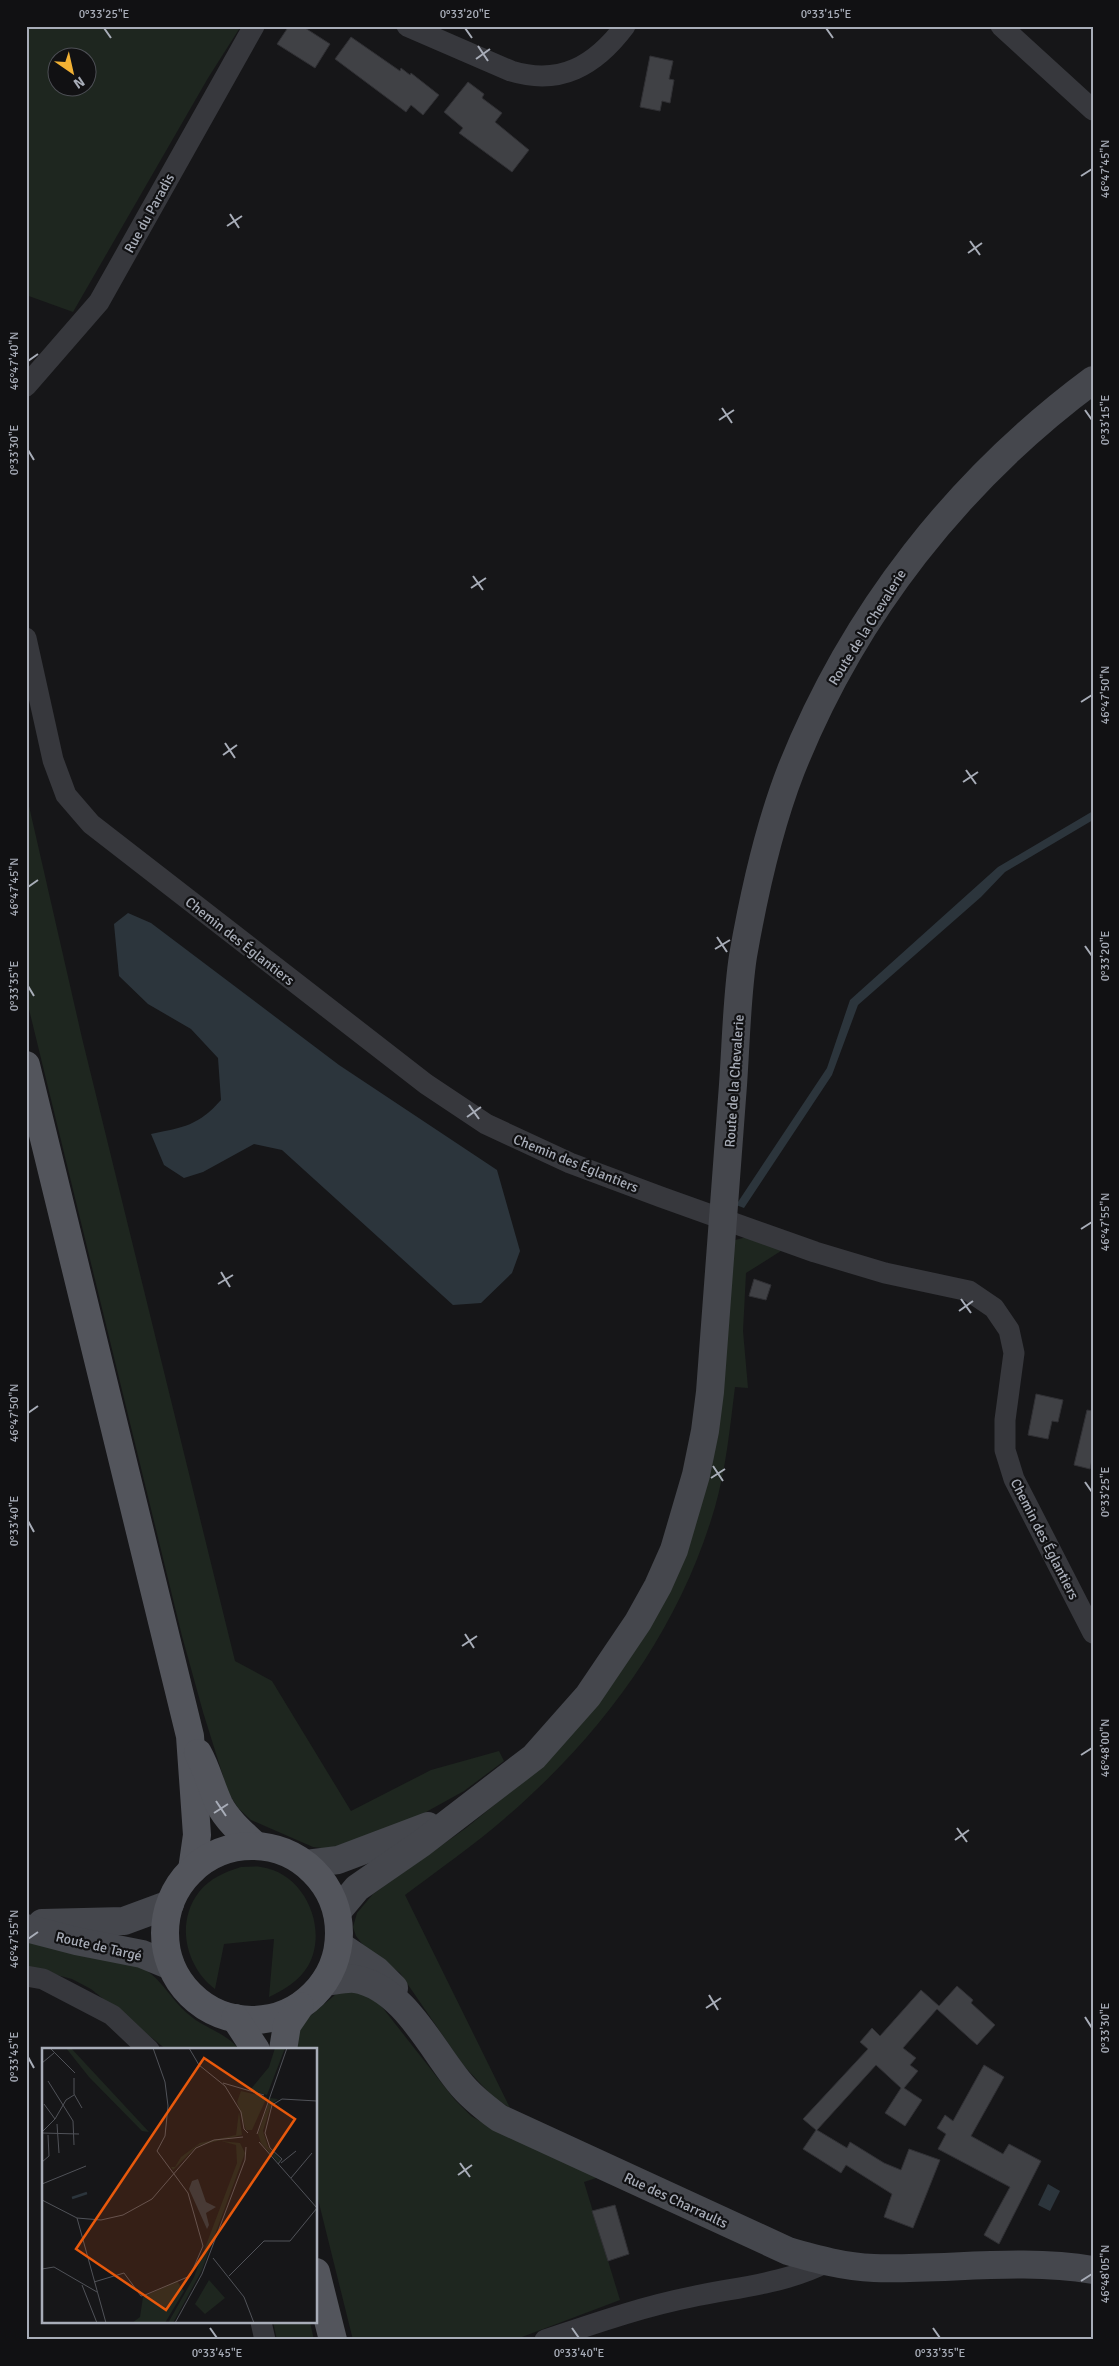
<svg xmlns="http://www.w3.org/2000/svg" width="1119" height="2366" viewBox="0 0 1119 2366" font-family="Signika,sans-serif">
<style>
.green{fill:#1e261f;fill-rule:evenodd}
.water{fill:#2c353c}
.building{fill:#404145;stroke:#303034}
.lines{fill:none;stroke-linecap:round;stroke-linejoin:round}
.street{stroke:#37383d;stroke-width:21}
.secondary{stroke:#45474d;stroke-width:28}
.primary{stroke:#53555c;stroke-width:28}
.ticks{fill:none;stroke:#a8adb8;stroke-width:2}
.labels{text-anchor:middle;stroke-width:4.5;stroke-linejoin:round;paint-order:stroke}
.street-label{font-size:14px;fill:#a8adb8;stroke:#111113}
.inset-river{fill:none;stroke:#2c353c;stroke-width:2.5}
.inset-road{fill:none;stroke:#505258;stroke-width:1}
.view{fill:#e8590c;fill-opacity:0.15;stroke:#e8590c;stroke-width:2.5}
.inset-edge{fill:none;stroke:#a8adb8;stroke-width:2.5}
.neatline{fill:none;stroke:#a8adb8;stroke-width:2}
.ticks-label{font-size:12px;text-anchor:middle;fill:#a8adb8}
</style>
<rect width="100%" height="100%" fill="#161618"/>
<g class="green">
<path d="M26 26H241L208 78 73 312 26 295ZM58 58H88V88H58Z"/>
<path d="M26 793 82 1038 235 1661 272 1681 351 1811 431 1770 499 1751 504 1761 464 1791 417 1817 329 1849 313 1847 251 1820 238 1808 228 1792 203 1712 182 1636 26 997Z"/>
<path d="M747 1237 784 1249 746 1273 743 1331 748 1388 735 1387C730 1427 726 1468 715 1507 679 1631 602 1735 504 1819 473 1846 438 1870 405 1895L510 2108 493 2097 463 2065 400 1973 363 1945 356 1936 353 1927 357 1913 373 1894 466 1828 525 1780 657 1612 735 1240Z"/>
<path d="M241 1867C248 1867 255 1866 261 1867 305 1873 329 1929 308 1966 299 1981 284 1990 269 1997L274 1939 224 1944 215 1989C186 1967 175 1923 199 1892 210 1878 225 1872 241 1867Z"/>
<path d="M26 1940 138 1966C160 1975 170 1999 188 2014 205 2029 224 2031 240 2050H167L91 1989 72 1979 26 1967Z"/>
<path d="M354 1989 371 1996 382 2007 455 2100 471 2116 499 2132 599 2177 584 2182 620 2300 514 2340H353L316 2191V2050H294L302 2023 336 1994Z"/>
<path d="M273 2322H310L314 2340H277Z"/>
</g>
<g class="water">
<path d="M1093 811V820L1005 872 981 897 858 1005 832 1075 744 1208 736 1205 827 1068 850 1000 998 867Z"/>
<path d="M128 913 151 923 339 1065 497 1170 520 1251 512 1273 481 1303 453 1305 282 1150 254 1144 203 1172 184 1178 164 1165 151 1134C184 1127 198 1126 221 1100L218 1058 191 1029 148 1004 119 976 114 924Z"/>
<path d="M1048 2184 1060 2191 1050 2211 1038 2205Z"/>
</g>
<g class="building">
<path d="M289 26H302L330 44 315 68 277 44Z"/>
<path d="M351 37 400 71 401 68 410 75 411 73 439 95 423 115 411 105 406 112 335 59Z"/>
<path d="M650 56 673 61 669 79 674 80 670 103 662 101 660 111 640 107Z"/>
<path d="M468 82 484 94 482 98 502 113 495 122 529 150 512 172 459 133 463 128 444 112Z"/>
<path d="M754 1279 771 1285 766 1300 749 1296Z"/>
<path d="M1036 1394 1063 1400 1058 1422 1052 1421 1048 1439 1028 1435Z"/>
<path d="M1087 1410 1093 1411V1455L1090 1469 1074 1465Z"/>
<path d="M957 1986 973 2000 971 2003 995 2025 977 2045 937 2009 903 2048 916 2058 910 2065 918 2071 904 2088 922 2100 905 2126 885 2113 901 2088 876 2065 817 2130 847 2148 850 2142 884 2163 901 2170 909 2149 940 2160 913 2228 884 2217 892 2194 846 2165 841 2173 803 2149 816 2130 803 2119 868 2049 860 2042 872 2028 880 2036 921 1990 939 2006Z"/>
<path d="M984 2065 1004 2077 971 2136 1003 2154 1009 2144 1041 2161 999 2244 984 2235 1010 2187 938 2149 946 2134 937 2128 945 2115 953 2121Z"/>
<path d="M615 2205 629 2254 608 2261 592 2211Z"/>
</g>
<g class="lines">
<g class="street">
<path d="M407 26 511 71C560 86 595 66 625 26"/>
<path d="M1001 26 1093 110"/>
<path d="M26 386 99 302 254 26"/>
<path d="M26 638 53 760 66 795 91 824 426 1084 486 1124 570 1163 661 1197 815 1252 885 1273 969 1291 994 1308 1009 1330 1014 1353 1005 1420V1450L1014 1479 1093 1633"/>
<path d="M26 1976 43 1979 112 2015 149 2050"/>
<path d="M261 2322 265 2340"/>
<path d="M545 2340C593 2324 641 2307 691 2297 737 2287 785 2284 827 2262"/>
</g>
<g class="secondary">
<path d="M306 1864 338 1860 428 1826"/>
<path d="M337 1912 357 1888 422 1843 534 1757 588 1696 638 1622 658 1586 674 1550 696 1475 705 1431 710 1392C717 1294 725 1196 732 1098 736 1051 736 1002 743 956 754 893 768 829 791 770 853 614 958 480 1093 380"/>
<path d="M42 1923 124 1921 170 1904"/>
<path d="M26 1928 76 1941 142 1954 171 1966"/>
<path d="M339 1945 376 1970 394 1988"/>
<path d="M324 1982C334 1981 346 1978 355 1979 403 1987 431 2048 459 2082 470 2096 484 2107 499 2118L788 2251C816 2259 844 2267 874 2268 947 2270 1020 2258 1093 2270"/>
</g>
<g class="primary">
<path d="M26 1065 190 1736 197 1835 192 1870"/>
<path d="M198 1753C207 1769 211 1787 219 1804 227 1820 242 1833 255 1845"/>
<circle cx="252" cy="1933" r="87"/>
<path d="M235 2018 256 2050"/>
<path d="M283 2050 287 2025 300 2006"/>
<path d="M316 2272 333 2340"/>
</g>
</g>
<path class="ticks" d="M104 28 111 38M465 28 472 38M826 28 833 38M478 46 488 61M476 59 490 49M1081 176 1092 169M230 214 239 228M227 226 242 216M970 241 980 255M968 253 982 243M28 361 38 354M722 408 732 423M1085 410 1092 420M719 420 734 410M28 450 34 460M473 576 483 590M471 588 486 578M1081 702 1092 695M225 743 235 758M223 755 237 745M966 770 976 784M963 782 978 772M28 887 38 880M717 937 727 952M1085 946 1092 956M715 949 730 940M28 986 34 996M469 1105 479 1119M467 1117 481 1107M1081 1229 1092 1222M221 1272 230 1287M218 1284 233 1275M961 1299 971 1313M959 1311 973 1301M28 1413 38 1406M713 1466 723 1481M711 1478 725 1469M1085 1482 1092 1492M28 1521 34 1532M465 1634 474 1648M462 1646 477 1636M1081 1755 1092 1748M216 1801 226 1816M214 1813 228 1804M957 1828 967 1842M955 1840 969 1830M28 1939 38 1932M709 1995 718 2010M706 2008 721 1998M1085 2017 1092 2028M28 2057 34 2068M460 2163 470 2177M458 2175 472 2165M1081 2281 1092 2274M210 2328 217 2338M572 2328 579 2338M933 2328 940 2338"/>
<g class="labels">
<g class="street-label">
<text transform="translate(149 213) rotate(-61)" y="5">Rue du Paradis</text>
<text transform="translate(867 627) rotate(-58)" y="5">Route de la Chevalerie</text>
<text transform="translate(240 941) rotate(38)" y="5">Chemin des Églantiers</text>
<text transform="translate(734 1081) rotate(-86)" y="5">Route de la Chevalerie</text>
<text transform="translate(576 1163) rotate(22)" y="5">Chemin des Églantiers</text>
<text transform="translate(1045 1539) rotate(63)" y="5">Chemin des Églantiers</text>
<text transform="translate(99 1946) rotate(13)" y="5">Route de Targé</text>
<text transform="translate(676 2200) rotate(25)" y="5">Rue des Charraults</text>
</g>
</g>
<g transform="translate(42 2048)">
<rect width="275" height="275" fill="#161618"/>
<path d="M24 0H29L107 84 100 83 47 29ZM233 0H243L225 47 208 42 227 19ZM199 43 225 49 210 82H204L195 54ZM228 50 236 51 229 57 221 83 226 99 239 112 236 114 219 95 216 86ZM197 64 200 87 155 98 131 122 129 119H133L139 109 158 95 194 87ZM179 93 198 95 203 105 160 222 131 275H126L152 229 195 115 194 97ZM167 232 183 250 163 266 153 256ZM135 233 142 243 123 275H90L98 269 101 249Z" fill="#1e261f"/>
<path d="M156 131 164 154 174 159 164 165 167 177 165 181 147 141 150 133Z" fill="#2c353c"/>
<path class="inset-river" d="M30 150 45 145"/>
<path class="inset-road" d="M8 0 33 25M147 0 157 17 183 38 199 64 202 81 206 85M0 15 12 5M32 30V46L40 60M6 33 31 73 32 97M181 35 222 47M2 56 13 71M15 76 17 105M0 84 13 71 24 52 32 47M0 85 37 86M215 86 245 0M217 94 275 160M0 114 7 108 6 87M239 115 254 103M236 116 240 111 228 100 223 85 230 57 240 51 275 53M249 130 270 105M0 136 44 118M0 152 35 170 59 172 81 167 110 151 154 100 172 92 201 89M35 170 64 275M171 210 202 249 212 275M0 221 12 219 55 244M187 228 222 193H248L275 160M52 234 82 225 99 248 103 247 148 228 161 198 146 145 115 103 123 88 126 58 123 34 111 0M40 237 55 275M133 275 160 226 203 112 204 99"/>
<path class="view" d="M162 10 253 71 124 262 34 201Z"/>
<rect width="275" height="275" class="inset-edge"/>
</g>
<rect width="1119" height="2366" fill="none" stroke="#111113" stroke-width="55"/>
<g transform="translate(72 72) rotate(146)"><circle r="24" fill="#111113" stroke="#4d4f55"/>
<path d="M0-4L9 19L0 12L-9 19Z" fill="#f2b134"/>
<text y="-8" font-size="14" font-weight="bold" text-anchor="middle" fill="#a8adb8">N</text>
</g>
<rect x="28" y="28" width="1064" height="2310" class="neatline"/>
<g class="ticks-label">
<text x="104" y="18">0°33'25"E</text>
<text x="465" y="18">0°33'20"E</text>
<text x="826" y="18">0°33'15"E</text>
<text transform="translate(1105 169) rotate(-90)" y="4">46°47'45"N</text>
<text transform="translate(14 361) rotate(-90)" y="4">46°47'40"N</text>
<text transform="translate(1105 420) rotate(-90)" y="4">0°33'15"E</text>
<text transform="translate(14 450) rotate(-90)" y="4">0°33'30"E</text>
<text transform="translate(1105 695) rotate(-90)" y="4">46°47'50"N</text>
<text transform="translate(14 887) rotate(-90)" y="4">46°47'45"N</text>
<text transform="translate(1105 956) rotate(-90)" y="4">0°33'20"E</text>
<text transform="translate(14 986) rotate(-90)" y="4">0°33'35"E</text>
<text transform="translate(1105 1222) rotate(-90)" y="4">46°47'55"N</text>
<text transform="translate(14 1413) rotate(-90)" y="4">46°47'50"N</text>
<text transform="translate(1105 1492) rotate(-90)" y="4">0°33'25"E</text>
<text transform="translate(14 1521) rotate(-90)" y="4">0°33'40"E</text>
<text transform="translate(1105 1748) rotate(-90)" y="4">46°48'00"N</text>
<text transform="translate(14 1939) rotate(-90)" y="4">46°47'55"N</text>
<text transform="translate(1105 2028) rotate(-90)" y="4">0°33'30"E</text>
<text transform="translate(14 2057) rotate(-90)" y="4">0°33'45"E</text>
<text transform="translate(1105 2274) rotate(-90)" y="4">46°48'05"N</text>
<text x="217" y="2357">0°33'45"E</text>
<text x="579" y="2357">0°33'40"E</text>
<text x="940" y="2357">0°33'35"E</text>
</g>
</svg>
